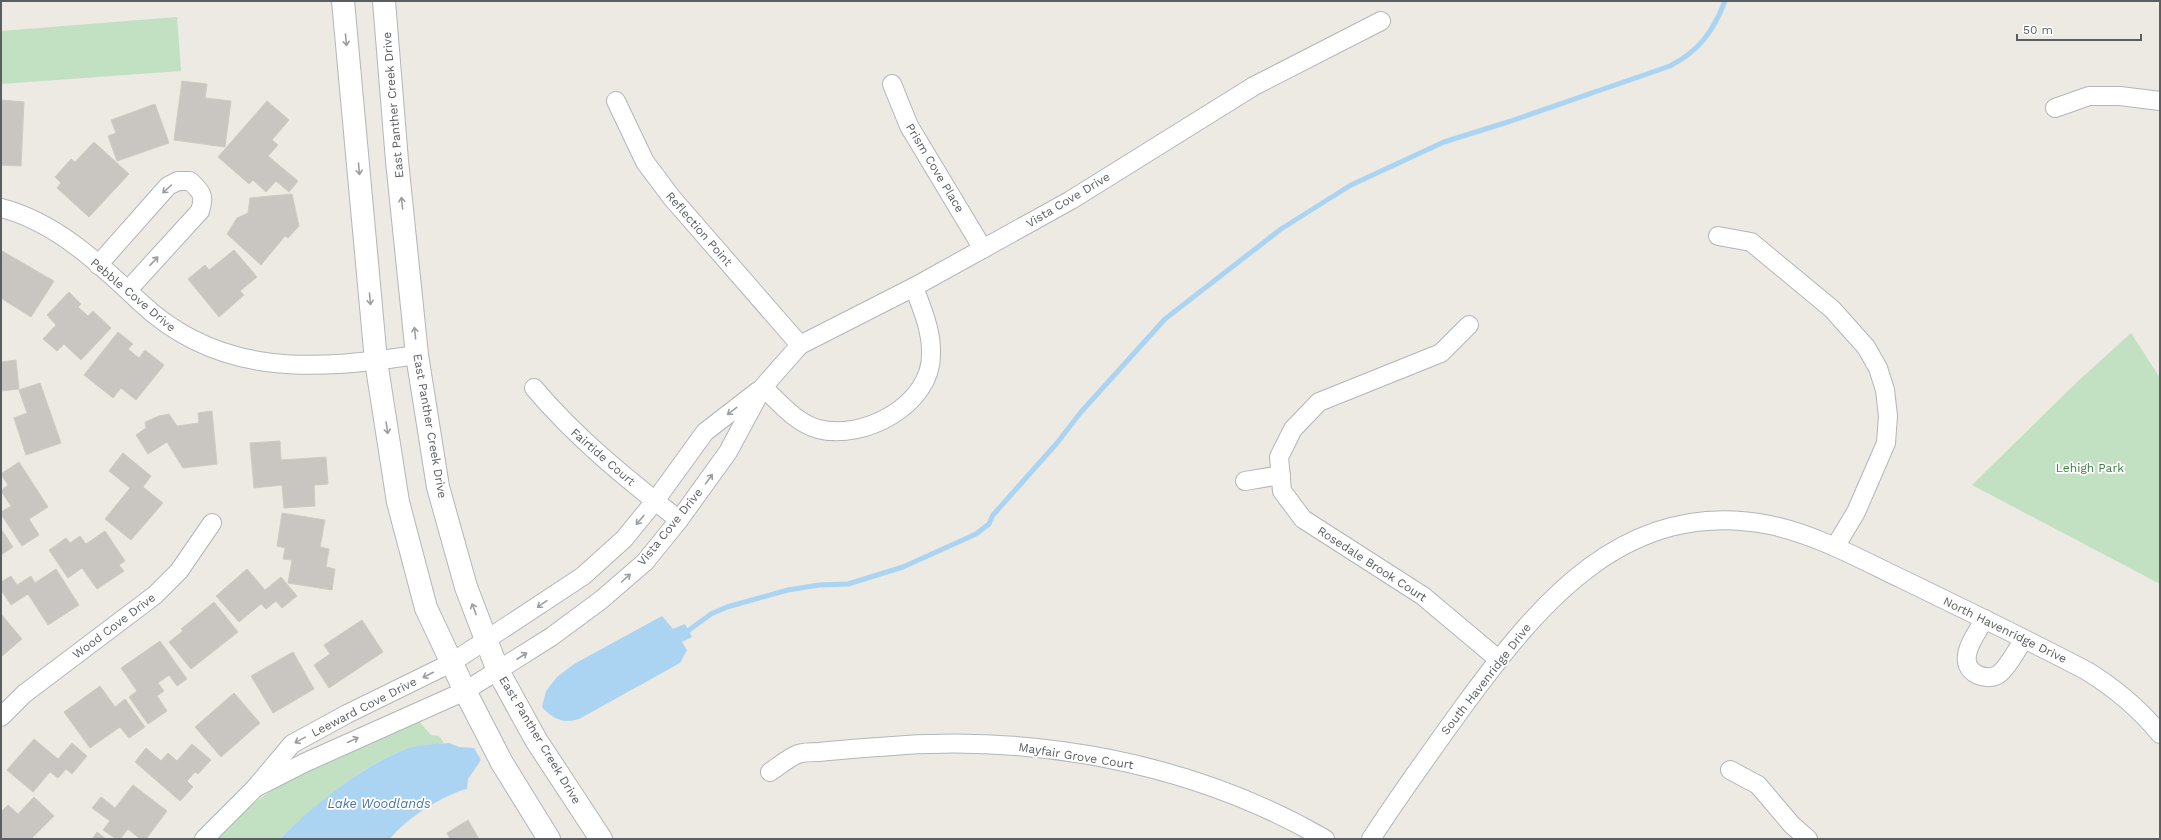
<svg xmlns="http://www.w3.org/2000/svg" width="2161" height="840" viewBox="0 0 2161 840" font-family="'Work Sans',sans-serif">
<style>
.green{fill:#c2e0c2}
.water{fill:#abd4f3}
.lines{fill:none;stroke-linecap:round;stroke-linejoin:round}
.stream{stroke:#abd4f3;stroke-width:5}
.building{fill:#c9c6c1;stroke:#cfcbc2}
.minor-casing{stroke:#b3b5b8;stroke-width:20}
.tertiary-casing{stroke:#b3b5b8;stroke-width:24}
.minor{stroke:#fff;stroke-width:18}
.tertiary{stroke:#fff;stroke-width:22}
.oneway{stroke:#9d9ea0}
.labels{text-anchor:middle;stroke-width:3.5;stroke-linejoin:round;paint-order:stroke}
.street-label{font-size:12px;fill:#5b5e61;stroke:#fff}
.park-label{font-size:12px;fill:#3f7d42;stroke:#fff}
.water-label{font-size:13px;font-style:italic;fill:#4b76a3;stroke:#fff}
</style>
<rect width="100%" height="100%" fill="#eceae3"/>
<g class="green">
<path d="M177 17 181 71 1 84V31Z"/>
<path d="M2131 333 2160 378V584L1972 485 2076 383Z"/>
<path d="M419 718 421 724 431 735 439 736 444 743C430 745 414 746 401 751 363 765 309 810 280 839H215L258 800 293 776Z"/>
</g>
<g class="water">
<path d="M662 616 673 629 685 624 692 637 682 642 687 650 680 663 579 719C563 724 553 719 542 707L546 691 557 677 574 664Z"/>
<path d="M449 743 459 747 474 748 481 760 468 779 467 789C443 795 405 819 390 839H280C310 808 361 767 401 751 415 745 433 744 449 743Z"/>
</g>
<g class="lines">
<path class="stream" d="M685 633 711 614 727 607 788 590 819 585 848 584 903 567 976 534 989 524 993 515 1057 443 1081 412 1165 319 1281 229 1351 185 1444 142 1511 121 1670 66C1699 51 1713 32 1725 1"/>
</g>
<g class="building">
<path d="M182 81 207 84 205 98 231 101 225 147 174 140Z"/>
<path d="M1 100 24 102 21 166 1 165Z"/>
<path d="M267 101 289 120 272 140 278 145 268 156 298 181 289 192 276 181 266 192 253 180 249 184 218 157Z"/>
<path d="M155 104 169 143 117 161 108 136 116 133 111 120Z"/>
<path d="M94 142 129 174 89 217 57 188 61 183 55 177 71 159 75 162Z"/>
<path d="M292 194 299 226 288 238 285 236 261 265 227 234 237 218 248 213 250 198Z"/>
<path d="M234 250 257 277 240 291 244 295 219 317 188 279 205 265 209 270Z"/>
<path d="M2 251 54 281 31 317 1 298Z"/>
<path d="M69 292 81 304 78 307 88 316 93 311 111 328 81 360 64 344 57 351 43 339 56 325 47 315Z"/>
<path d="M118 332 133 344 128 349 139 358 145 350 164 365 136 400 121 388 113 398 84 375Z"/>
<path d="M16 360 19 389 1 391V362Z"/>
<path d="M40 383 61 443 26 455 14 418 27 413 19 390Z"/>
<path d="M212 411 217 464 183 468 167 442 148 454 136 435 146 428 145 422 159 416 169 414 177 426 199 423 198 413Z"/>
<path d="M280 441 281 460 326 457 328 484 314 485 315 506 284 508 282 485 254 488 250 443Z"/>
<path d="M123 453 151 476 143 487 163 503 131 540 105 519 130 488 109 471Z"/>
<path d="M19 462 48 507 29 519 39 535 22 546 1 514V512L11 506 1 491 8 485 1 474Z"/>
<path d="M282 513 325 520 320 547 329 549 326 567 335 569 332 590 288 583 292 560 283 559 285 548 277 546Z"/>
<path d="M1 529 13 547 1 555Z"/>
<path d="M105 531 125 561 119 565 124 571 97 589 82 568 68 578 49 550 66 538 70 543 80 536 86 544Z"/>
<path d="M56 569 79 605 48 625 28 594 11 605 1 590V582L11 576 17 585 31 576 35 583Z"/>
<path d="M247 569 265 590 281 577 297 596 282 608 276 601 266 609 261 604 239 622 216 596Z"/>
<path d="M214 602 238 632 191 669 169 642 183 631 181 629Z"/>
<path d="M1 614 22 639 1 657Z"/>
<path d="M362 620 383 652 329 688 314 665 330 654 324 645Z"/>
<path d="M160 641 187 679 177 686 169 675 158 683 164 691 157 696 167 711 148 724 129 697 137 691 121 668Z"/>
<path d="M293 652 314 689 273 713 251 676Z"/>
<path d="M100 686 115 707 125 699 145 727 129 738 120 727 90 748 64 712Z"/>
<path d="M234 693 260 723 221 757 195 727Z"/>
<path d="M34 739 58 759 72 743 87 756 72 774 66 769 58 778 50 772 33 792 7 770Z"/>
<path d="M192 744 211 760 198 774 195 772 187 781 193 787 180 801 135 762 146 748 161 761 168 753 177 761Z"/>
<path d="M133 785 167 811 146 839H140L128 829 120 839H116L103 830 110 821 92 808 101 797 115 808Z"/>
<path d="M34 797 54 816 31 839H1V812L8 805 18 814Z"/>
<path d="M468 820 479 839H450L447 833Z"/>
<path d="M97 832 106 839H92Z"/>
</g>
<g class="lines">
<defs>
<g id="minor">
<path d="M892 84 909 126 983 249"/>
<path d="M616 101 645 162 672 198 800 345"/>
<path d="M2055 108 2089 96H2120L2160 101"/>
<path d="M1 208C56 222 100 264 140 302 220 378 316 370 417 355"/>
<path d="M1718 236 1751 242 1832 309 1866 347 1878 368 1885 390 1888 416 1886 443 1856 512 1835 547"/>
<path d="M98 265 168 186 178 181H190C202 192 205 196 200 211L128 290"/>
<path d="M1469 325 1441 353 1319 402 1293 429 1279 457 1282 491 1303 519 1423 596 1498 659"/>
<path d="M763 387C780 403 795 422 818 429 863 441 931 405 931 355 932 331 922 309 914 287"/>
<path d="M534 388C577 439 626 478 679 520"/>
<path d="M1245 481 1281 475"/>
<path d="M1985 619C1976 634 1953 663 1978 675 1985 678 1993 678 1999 674 2009 666 2017 649 2024 639"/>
<path d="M1 717 24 694 155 595 179 571 212 523"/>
<path d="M1730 770 1758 785 1792 825 1808 839"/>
<path d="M770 772C779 766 788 758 798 754 804 752 813 752 819 752 839 750 859 748 879 747 1032 733 1192 762 1325 839"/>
<path d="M255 788 304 763 465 691 551 637 601 600 645 562 679 520 728 452 763 387 800 345 914 287 1071 200 1254 86 1381 21"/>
<path d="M204 839 255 788 292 744 347 714 451 663 583 576 624 539 655 501 705 432 758 391"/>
<path d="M1371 839C1400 794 1432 750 1463 707 1539 603 1626 496 1770 525 1817 535 1860 559 1902 579 1964 609 2026 639 2087 671 2116 689 2139 708 2160 734"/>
</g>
<g id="tertiary">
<path d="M343 1 376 361 398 502 426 608 465 691 502 763 549 839"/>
<path d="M384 1 397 161 417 355 438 487 466 587 498 671 536 740 601 839"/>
</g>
</defs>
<use href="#minor" class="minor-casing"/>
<use href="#tertiary" class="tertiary-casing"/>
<use href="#minor" class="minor"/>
<use href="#tertiary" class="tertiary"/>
</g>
<defs><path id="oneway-shaft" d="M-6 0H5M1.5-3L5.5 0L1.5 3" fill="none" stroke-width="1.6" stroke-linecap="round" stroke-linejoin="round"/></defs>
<g class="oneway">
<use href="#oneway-shaft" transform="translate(346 40) rotate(85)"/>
<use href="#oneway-shaft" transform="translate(359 169) rotate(85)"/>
<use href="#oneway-shaft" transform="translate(167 189) rotate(138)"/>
<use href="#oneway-shaft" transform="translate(402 203) rotate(-96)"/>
<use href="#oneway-shaft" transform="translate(154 261) rotate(-47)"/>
<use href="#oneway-shaft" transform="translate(370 299) rotate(85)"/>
<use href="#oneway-shaft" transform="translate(415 333) rotate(-96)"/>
<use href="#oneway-shaft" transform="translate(732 411) rotate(142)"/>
<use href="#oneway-shaft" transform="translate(387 428) rotate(81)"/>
<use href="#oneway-shaft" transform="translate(709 479) rotate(-54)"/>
<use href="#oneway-shaft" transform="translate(640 520) rotate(130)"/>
<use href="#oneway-shaft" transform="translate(626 578) rotate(-42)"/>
<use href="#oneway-shaft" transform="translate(542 604) rotate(145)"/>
<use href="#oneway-shaft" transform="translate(474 609) rotate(-111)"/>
<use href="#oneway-shaft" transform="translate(522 656) rotate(-33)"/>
<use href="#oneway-shaft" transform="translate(428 675) rotate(153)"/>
<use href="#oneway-shaft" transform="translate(300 740) rotate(151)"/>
<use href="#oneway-shaft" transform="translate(353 740) rotate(-25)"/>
</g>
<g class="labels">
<g class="street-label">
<text transform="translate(393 105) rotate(-95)" y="4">East Panther Creek Drive</text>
<text transform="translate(935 168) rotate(59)" y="4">Prism Cove Place</text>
<text transform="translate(1068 200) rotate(-31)" y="4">Vista Cove Drive</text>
<text transform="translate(699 229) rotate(49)" y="4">Reflection Point</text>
<text transform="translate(133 295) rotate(40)" y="4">Pebble Cove Drive</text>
<text transform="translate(430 426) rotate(80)" y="4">East Panther Creek Drive</text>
<text transform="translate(603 457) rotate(41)" y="4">Fairtide Court</text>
<text transform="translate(670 527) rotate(-51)" y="4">Vista Cove Drive</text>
<text transform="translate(1372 564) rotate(33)" y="4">Rosedale Brook Court</text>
<text transform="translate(114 626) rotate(-37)" y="4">Wood Cove Drive</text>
<text transform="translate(2005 630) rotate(26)" y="4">North Havenridge Drive</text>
<text transform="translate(1486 679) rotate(-52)" y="4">South Havenridge Drive</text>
<text transform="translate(364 707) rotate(-27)" y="4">Leeward Cove Drive</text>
<text transform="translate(540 740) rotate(59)" y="4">East Panther Creek Drive</text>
<text transform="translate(1076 756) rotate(9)" y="4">Mayfair Grove Court</text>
</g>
<g class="park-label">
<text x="2090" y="472">Lehigh Park</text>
</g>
<g class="water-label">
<text x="379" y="808">Lake Woodlands</text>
</g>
</g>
<rect width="2161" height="840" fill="none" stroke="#5b5e61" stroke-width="4"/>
<path d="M2017 34v6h124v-6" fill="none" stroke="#5b5e61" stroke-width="2"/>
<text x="2023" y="34" font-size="12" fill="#5b5e61" stroke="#ffffff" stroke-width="3" paint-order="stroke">50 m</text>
</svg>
